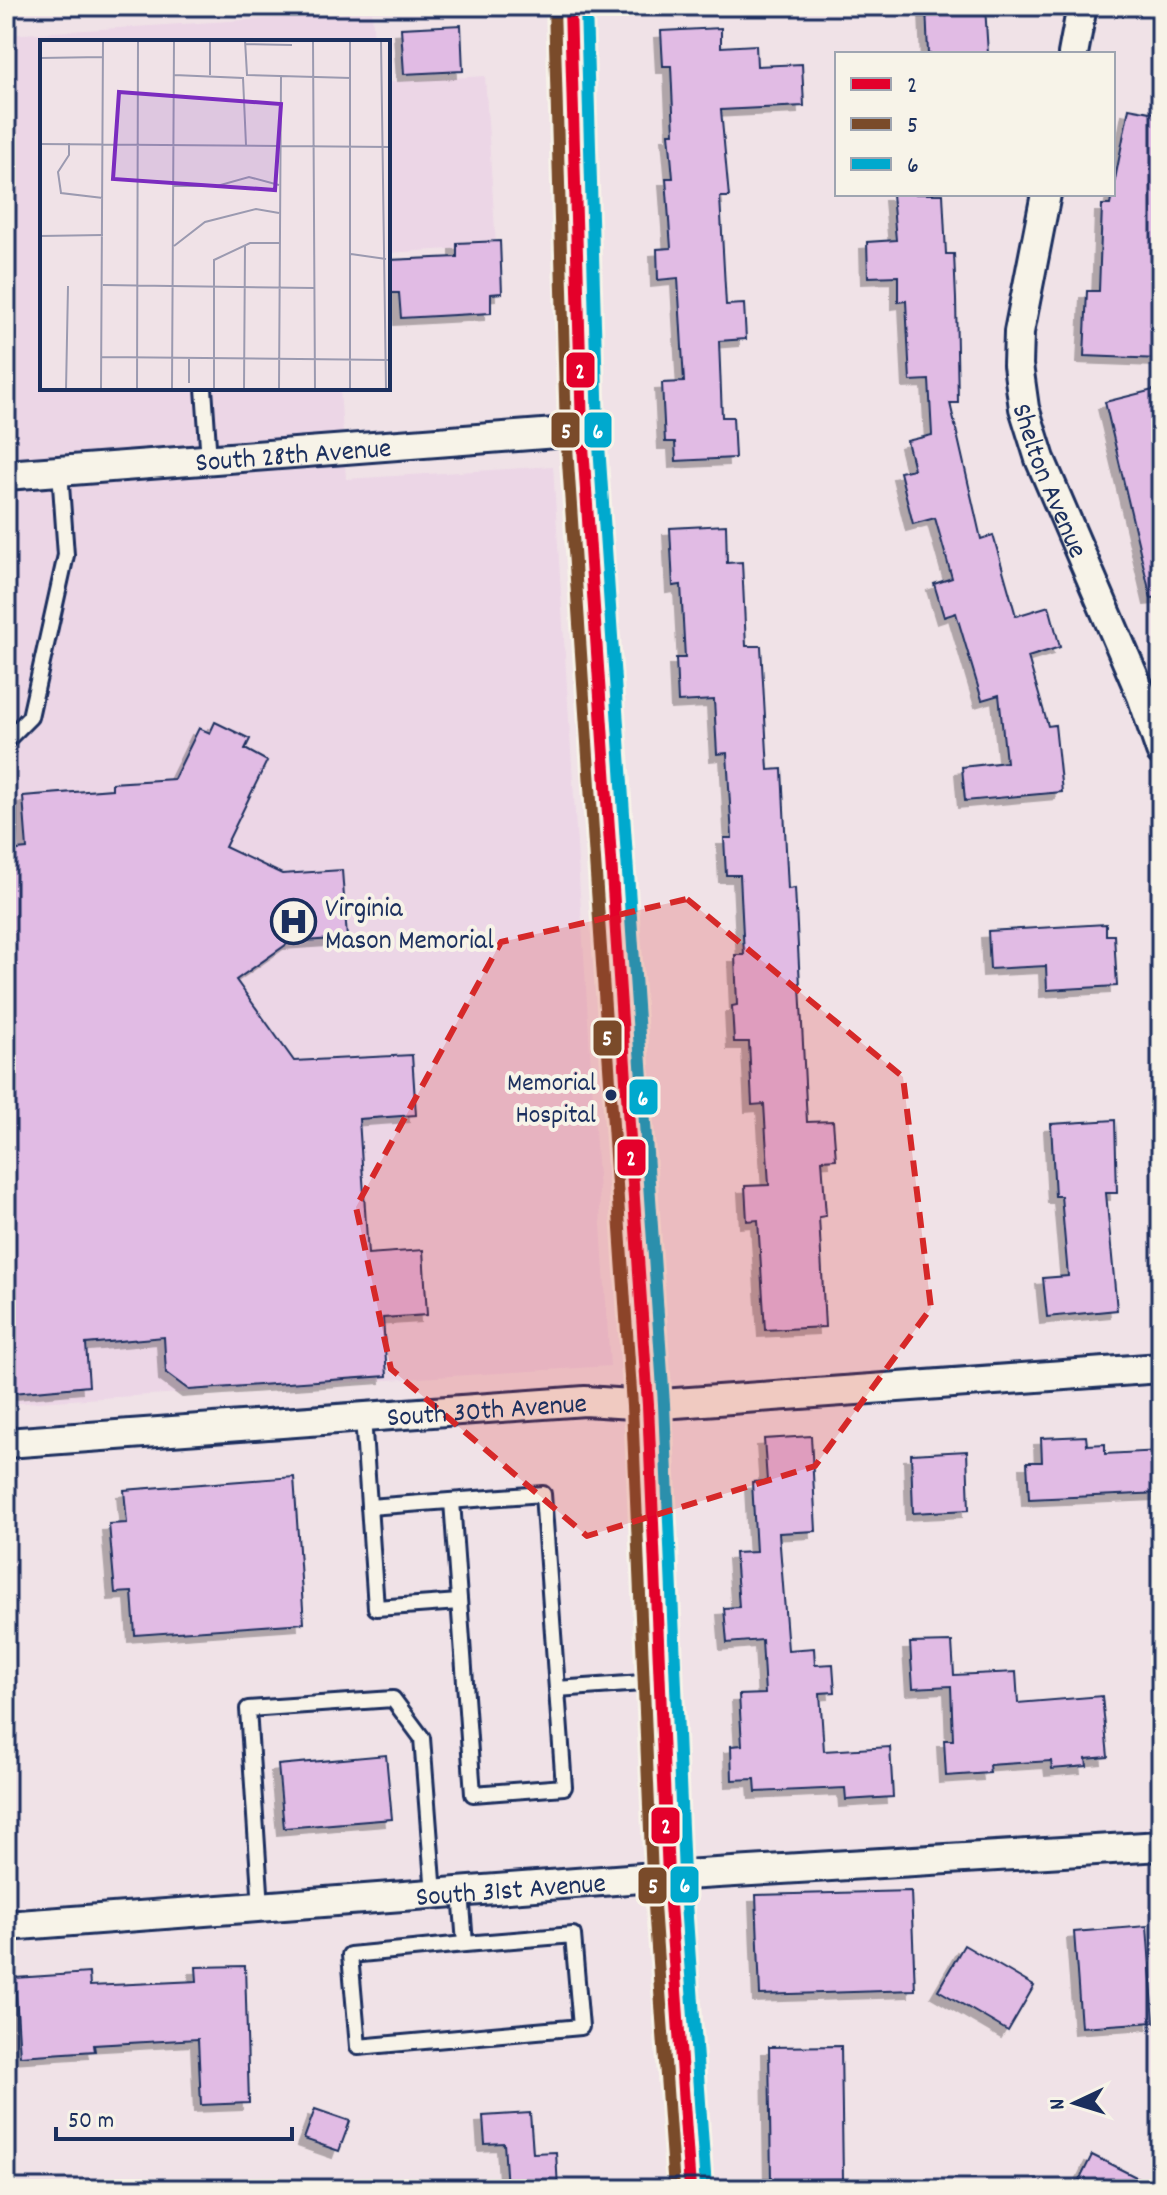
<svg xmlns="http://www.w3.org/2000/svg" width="1167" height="2195" viewBox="0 0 1167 2195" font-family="Dekko,sans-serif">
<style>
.built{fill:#ecd6e6}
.building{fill:#e1bbe4;stroke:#1b2f5e;stroke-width:2;filter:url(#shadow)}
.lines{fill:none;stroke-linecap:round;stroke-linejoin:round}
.lane-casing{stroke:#1b2f5e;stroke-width:20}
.street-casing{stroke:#1b2f5e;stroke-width:34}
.secondary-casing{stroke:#1b2f5e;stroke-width:46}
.lane{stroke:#f7f3e8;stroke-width:14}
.street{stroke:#f7f3e8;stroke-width:28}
.secondary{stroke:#f7f3e8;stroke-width:40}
.bus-1-casing{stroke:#f7f3e8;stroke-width:18}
.bus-2-casing{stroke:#f7f3e8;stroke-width:18}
.bus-3-casing{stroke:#f7f3e8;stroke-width:18}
.bus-1{stroke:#e4002b;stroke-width:12}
.bus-2{stroke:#7a4b2a;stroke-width:12}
.bus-3{stroke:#00a9ce;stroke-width:12}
.marked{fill:#d62828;fill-opacity:0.2;stroke:#d62828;stroke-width:6;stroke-dasharray:16 10;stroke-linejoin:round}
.bus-dot{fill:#1b2f5e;stroke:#f7f3e8;stroke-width:3}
.labels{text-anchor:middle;stroke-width:8;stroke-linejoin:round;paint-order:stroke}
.bus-label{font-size:26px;fill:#1b2f5e;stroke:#f7f3e8;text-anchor:end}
.street-label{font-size:28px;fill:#1b2f5e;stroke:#f7f3e8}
.poi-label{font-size:28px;fill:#1b2f5e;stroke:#f7f3e8;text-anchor:start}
.inset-road{fill:none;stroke:#9b9ab0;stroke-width:2}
.view{fill:#7b2cbf;fill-opacity:0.15;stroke:#7b2cbf;stroke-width:4}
.inset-edge{fill:none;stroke:#1b2f5e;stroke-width:4}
.line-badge{stroke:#f7f3e8;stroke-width:3}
.badge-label{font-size:22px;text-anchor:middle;font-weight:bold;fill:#fff}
</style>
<defs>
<filter id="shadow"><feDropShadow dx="-7" dy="7" stdDeviation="0" flood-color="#0004"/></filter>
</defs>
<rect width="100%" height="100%" fill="#f0e2e7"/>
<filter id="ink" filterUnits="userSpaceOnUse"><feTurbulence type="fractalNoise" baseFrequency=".0125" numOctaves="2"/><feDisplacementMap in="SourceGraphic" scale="16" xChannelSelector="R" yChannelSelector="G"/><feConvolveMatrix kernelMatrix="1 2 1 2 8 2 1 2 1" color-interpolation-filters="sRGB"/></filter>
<g filter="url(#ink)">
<g class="built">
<path d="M372 12 374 42H42V388H340L346 479 553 466 610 1366 6 1404V35Z"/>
<path d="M485 76 496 246 388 253V82Z"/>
</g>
<g class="building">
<path d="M926 6H985L988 54H928Z"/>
<path d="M461 25 463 71 404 74 401 28Z"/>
<path d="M721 28V47L756 45 757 66 802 64 804 106 721 110 729 197H720L726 305 744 304 746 339 719 341 722 417H733L735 458 676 461 675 442H665L662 383 684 382 678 278 658 280 657 249 671 248 666 178H673L669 133H674L671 66H663L661 31Z"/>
<path d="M1129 108 1161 114 1159 293H1161V359L1084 356 1087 291H1099L1102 205H1110Z"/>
<path d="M892 194H943L946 254H954L956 299 958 403H950L981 539 993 535 1016 616 1049 606 1060 647 1028 657 1048 726 1055 725 1062 792 965 801 962 767 1006 762 999 695 982 700 956 613 944 617 934 584 952 578 935 518 913 524 900 472 914 469 907 441 932 435 929 380 910 381 906 301 898 302V276L868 277 867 242 896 240Z"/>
<path d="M500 241 502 293 491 294V313L401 318 399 293H388V260L457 257V243Z"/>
<path d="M1161 388V597L1151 598 1105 402Z"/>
<path d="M726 525 727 563 742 562 746 646H761L768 770 782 769 788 889 795 888 807 1122 833 1121 836 1159 822 1160 826 1216 819 1217 825 1327 765 1330 758 1220 747 1221 745 1186 769 1185 764 1104 752 1105 749 1042H734L732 1006 737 1005 735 955H744L740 875H726L724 838H732L727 753 717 754 714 700 678 702 676 658H685L681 585 673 586 670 528Z"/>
<path d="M215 722 250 739 245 749 267 761 225 847 282 874 342 870 347 938 290 942 236 980 294 1061 412 1055 416 1115 359 1119 368 1254 423 1250 427 1315 383 1318 387 1376 189 1390 166 1373 164 1337 86 1344 89 1386 13 1393 11 1368 6 1369V851L27 849 23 796 112 789V783L174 779 199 728 210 733Z"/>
<path d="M1106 924V935H1114L1117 986 1047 990 1046 966 990 969 988 931Z"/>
<path d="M1115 1120 1117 1193H1106L1117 1310 1047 1317 1043 1278 1068 1276 1061 1196H1055L1051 1124Z"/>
<path d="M811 1436 816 1531 779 1533 788 1650 814 1648 815 1665 833 1664 835 1692 820 1693 824 1751 890 1747 893 1797 846 1800 845 1788 756 1792 755 1779 732 1780 731 1746 742 1745 739 1695 765 1694 762 1640 727 1643 724 1608 739 1607 735 1553 756 1552 752 1482 767 1481 764 1439Z"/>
<path d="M1086 1436 1087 1445 1105 1444V1454L1161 1451V1493L1029 1499 1027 1462H1042L1041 1438Z"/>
<path d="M967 1451 969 1510 913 1513 911 1454Z"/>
<path d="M294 1477 304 1623 135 1635 132 1592 115 1593 109 1524 127 1523 124 1490Z"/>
<path d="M952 1642 954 1675 1016 1672 1018 1703 1102 1696 1108 1757 1086 1759 1087 1766 1052 1769 1051 1761 989 1765 990 1773 946 1776 944 1740H953L951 1686 913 1688 910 1643Z"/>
<path d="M386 1755 392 1819 284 1828 278 1765Z"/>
<path d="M911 1891 915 1990 760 1995 756 1895Z"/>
<path d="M1147 1926 1154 2022 1081 2027 1074 1932Z"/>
<path d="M964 1945 1034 1986 1008 2031 938 1990Z"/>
<path d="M245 1966 249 2103 201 2105 198 2039 94 2045 95 2051 20 2056 15 1978 89 1973 90 1986 197 1981 196 1967Z"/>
<path d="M841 2046 843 2179 771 2181 769 2047Z"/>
<path d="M315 2109 350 2121 339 2151 304 2139Z"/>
<path d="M530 2113 533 2153 556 2152 558 2189H507L504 2143 485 2144 483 2116Z"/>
<path d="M1092 2155 1160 2189H1075Z"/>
</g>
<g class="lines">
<defs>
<g id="lane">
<path d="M204 388 209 460"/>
<path d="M6 741 30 717 66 555 60 471"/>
<path d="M363 1417 376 1608 459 1602"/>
<path d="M369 1507 543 1494 564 1787 473 1794 452 1501"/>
<path d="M557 1689 656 1682"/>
<path d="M461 1892 465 1944 573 1935 581 2027 358 2047 350 1955 465 1944"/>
<path d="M261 1907 248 1709 393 1699 422 1738 434 1894"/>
</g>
<g id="street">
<path d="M1073 54 1082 6"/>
<path id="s1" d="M1046 194 1019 332 1018 365 1024 408 1040 459 1142 696 1161 751"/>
<path id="s2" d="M6 475 582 431"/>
<path id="s3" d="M6 1443 585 1401 648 1405 1161 1368"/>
<path id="s4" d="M6 1926 668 1876 1161 1846"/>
</g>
<path id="secondary" d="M570 6 582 431 648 1405 668 1876 690 2189"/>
</defs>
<use href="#lane" class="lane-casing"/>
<use href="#street" class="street-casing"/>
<use href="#secondary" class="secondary-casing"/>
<use href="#lane" class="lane"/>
<use href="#street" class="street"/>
<use href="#secondary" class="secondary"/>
<defs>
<path id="bus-1" d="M570 6 582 431 648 1405 668 1876 690 2189"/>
<path id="bus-2" d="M554 6 566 432 632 1406 652 1877 674 2189"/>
<path id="bus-3" d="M586 6 598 430 664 1404 684 1875 706 2188"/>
</defs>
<use href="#bus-1" class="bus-1-casing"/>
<use href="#bus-2" class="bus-2-casing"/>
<use href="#bus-3" class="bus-3-casing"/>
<use href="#bus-1" class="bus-1"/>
<use href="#bus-2" class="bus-2"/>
<use href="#bus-3" class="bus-3"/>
</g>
</g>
<path class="marked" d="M687 899 903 1077 931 1308 815 1466 587 1536 391 1369 356 1207 501 942Z"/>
<defs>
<symbol id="hospital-ring" viewBox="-11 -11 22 22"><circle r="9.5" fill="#f7f3e8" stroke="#1b2f5e" stroke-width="1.5"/><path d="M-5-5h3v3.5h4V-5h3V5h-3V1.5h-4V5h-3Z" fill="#1b2f5e"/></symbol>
</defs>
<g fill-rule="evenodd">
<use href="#hospital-ring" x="268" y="896" width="51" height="51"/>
</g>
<circle class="bus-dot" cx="611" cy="1095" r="7"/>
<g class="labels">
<g class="bus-label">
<text x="596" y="1090">Memorial<tspan x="596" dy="32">Hospital</tspan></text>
</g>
<g class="street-label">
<text dy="10" stroke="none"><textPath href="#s2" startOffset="288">South 28th Avenue</textPath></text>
<text dy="10" stroke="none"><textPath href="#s1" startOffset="294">Shelton Avenue</textPath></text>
<text dy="10" stroke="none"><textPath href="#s3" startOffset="482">South 30th Avenue</textPath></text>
<text dy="10" stroke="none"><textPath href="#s4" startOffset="506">South 31st Avenue</textPath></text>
</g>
<g class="poi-label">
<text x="325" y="916">Virginia<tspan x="325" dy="32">Mason Memorial</tspan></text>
</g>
</g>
<g transform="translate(40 40)">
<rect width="350" height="350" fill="#f0e2e7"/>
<path class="inset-road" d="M170 0V35M205 0 207 35 311 38M273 0 275 350M310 0V350M341 0 346 350M205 4 252 5M0 18 63 17M134 35 203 38 206 105M29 103V115L18 132 21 153 63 158M0 104 350 107M134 146H177L209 137 239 145M0 196 63 195M134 206 165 182 216 169 239 173M311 214 346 219M63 245 275 248M62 317 350 320M149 317V343M132 348 134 0M26 350 28 246M61 350 63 0M97 350 98 0M174 350V220L210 203H239M204 350 205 205M239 350 241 36"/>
<path class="view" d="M79 52 241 64 235 150 73 139Z"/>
<rect width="350" height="350" class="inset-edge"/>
</g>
<g class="line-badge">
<rect x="565" y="351" width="31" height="38" rx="8" fill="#e4002b"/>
<rect x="583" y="411" width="30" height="38" rx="8" fill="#00a9ce"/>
<rect x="550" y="411" width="31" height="38" rx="8" fill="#7a4b2a"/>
<rect x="592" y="1019" width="31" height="38" rx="8" fill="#7a4b2a"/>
<rect x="628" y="1078" width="31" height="38" rx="8" fill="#00a9ce"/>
<rect x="616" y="1138" width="31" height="39" rx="8" fill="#e4002b"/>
<rect x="650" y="1806" width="31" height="39" rx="8" fill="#e4002b"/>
<rect x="669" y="1865" width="31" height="39" rx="8" fill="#00a9ce"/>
<rect x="637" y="1866" width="31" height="39" rx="8" fill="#7a4b2a"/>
</g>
<g class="badge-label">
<text x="580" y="378">2</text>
<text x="598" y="438">6</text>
<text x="566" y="438">5</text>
<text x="607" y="1045">5</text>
<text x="643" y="1105">6</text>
<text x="631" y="1165">2</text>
<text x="666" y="1833">2</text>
<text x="685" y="1892">6</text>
<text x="653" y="1893">5</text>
</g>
<rect width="1167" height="2195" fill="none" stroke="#f7f3e8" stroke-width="32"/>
<rect x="16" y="16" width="1135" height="2163" fill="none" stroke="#1b2f5e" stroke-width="3" filter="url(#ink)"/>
<rect x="835" y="52" width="280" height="144" fill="#f7f3e8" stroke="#9fa5b1" stroke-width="2"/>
<rect x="851" y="78" width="40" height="12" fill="#e4002b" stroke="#9fa5b1" stroke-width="2"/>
<text x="907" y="92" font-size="24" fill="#1b2f5e">2</text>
<rect x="851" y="118" width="40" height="12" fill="#7a4b2a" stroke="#9fa5b1" stroke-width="2"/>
<text x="907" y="132" font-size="24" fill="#1b2f5e">5</text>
<rect x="851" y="158" width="40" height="12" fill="#00a9ce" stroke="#9fa5b1" stroke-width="2"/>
<text x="907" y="172" font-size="24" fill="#1b2f5e">6</text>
<g transform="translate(1075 2103) rotate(266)" stroke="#f7f3e8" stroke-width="6" paint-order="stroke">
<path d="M0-6L14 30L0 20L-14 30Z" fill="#1b2f5e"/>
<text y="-12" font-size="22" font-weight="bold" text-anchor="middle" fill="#1b2f5e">N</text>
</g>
<path d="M56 2127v12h236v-12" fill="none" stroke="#1b2f5e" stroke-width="4"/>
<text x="68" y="2127" font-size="24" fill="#1b2f5e" stroke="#f7f3e8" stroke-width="6" paint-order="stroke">50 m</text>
</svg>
